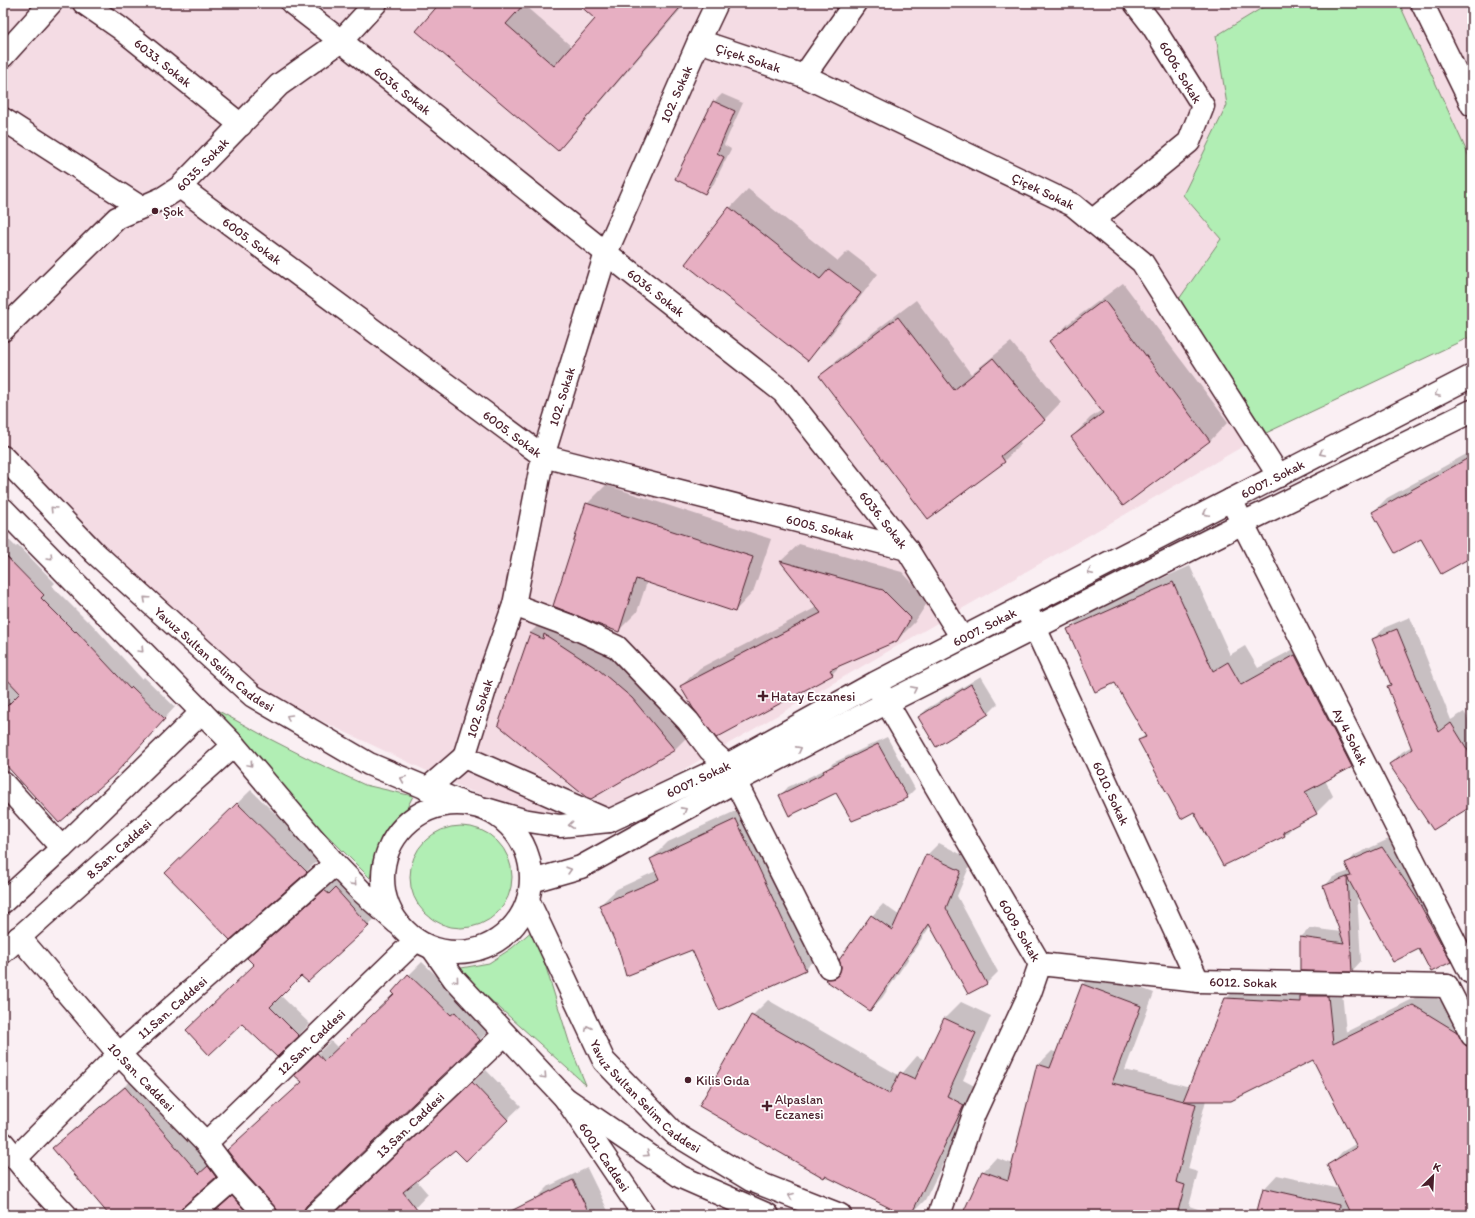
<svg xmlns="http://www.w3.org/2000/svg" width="1475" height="1218" viewBox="0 0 1475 1218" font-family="Itim,sans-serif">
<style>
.built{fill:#f4dce4}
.green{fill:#b1eeb4;stroke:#7e8670}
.shadow{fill:#0003}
.building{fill:#e7afc2;stroke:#4a1f2b}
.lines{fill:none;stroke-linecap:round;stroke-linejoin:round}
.street-casing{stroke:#4a1f2b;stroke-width:25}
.secondary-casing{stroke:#4a1f2b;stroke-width:25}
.primary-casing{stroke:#4a1f2b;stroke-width:25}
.street{stroke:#fff;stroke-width:22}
.secondary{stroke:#fff;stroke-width:22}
.primary{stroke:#fff;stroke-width:22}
.oneway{stroke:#ae9aa0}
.poi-dot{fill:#4a1f2b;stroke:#fff;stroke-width:1.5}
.labels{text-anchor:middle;stroke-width:3.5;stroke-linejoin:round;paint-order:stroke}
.street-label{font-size:13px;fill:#4a1f2b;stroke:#fff}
.poi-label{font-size:13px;fill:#4a1f2b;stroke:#fff;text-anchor:start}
</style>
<rect width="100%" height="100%" fill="#faeff3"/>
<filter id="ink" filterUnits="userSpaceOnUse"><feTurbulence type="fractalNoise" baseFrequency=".025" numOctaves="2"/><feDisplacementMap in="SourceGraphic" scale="8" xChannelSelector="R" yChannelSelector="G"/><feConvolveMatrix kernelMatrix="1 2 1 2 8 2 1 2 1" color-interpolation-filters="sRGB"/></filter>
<g filter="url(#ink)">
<g class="built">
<path d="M3 3H1270L1216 36 1227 105 1183 195 1221 239 1179 299 1266 433 617 808 554 816 467 790 214 670 3 450Z"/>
<path d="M1399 3H1472V163Z"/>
</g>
<g class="green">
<path d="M1270 3H1399L1472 163V336L1266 433 1179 299 1221 239 1183 195 1227 105 1216 36Z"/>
<path d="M184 692 268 738 315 762 365 785 413 796 403 816 386 836 376 856 370 878Z"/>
<circle cx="461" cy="877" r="51"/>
<path d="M534 929 572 1051 586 1085 456 969 489 963 512 948Z"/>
</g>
<g class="shadow">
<path d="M442 3H526L524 5 572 47 596 19 578 3H686L576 131 558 150Z"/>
<path d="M722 94 743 103 724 145 731 149 713 185 705 193 714 102Z"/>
<path d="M748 189 838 261 848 251 878 274 826 341 808 359 730 208Z"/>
<path d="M1123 283 1228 422 1210 441 1072 437 1090 418 1102 410 1051 341 1069 323Z"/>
<path d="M916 300 971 374 1011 342 1061 402 1044 420 1019 440 1021 444 1004 461 820 376 838 359Z"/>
<path d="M1472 451V555L1421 538 1373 512 1387 498Z"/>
<path d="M606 485 771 539 753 592 735 611 647 582 637 612 619 630 587 504Z"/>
<path d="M3 534 16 547 18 545 55 583 52 586 87 621 88 620 142 679 144 677 175 707 125 762 3 761Z"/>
<path d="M799 544 902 572 929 600 915 622 897 640 843 663 832 674 681 686 700 668 817 607 781 561Z"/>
<path d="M1190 566 1230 655 1245 646 1258 668 1313 639 1368 749 1351 766 1325 780 1333 796 1316 813 1296 824 1285 835 1223 865 1195 810 1139 741 1146 734 1116 682 1068 630 1085 613Z"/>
<path d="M549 615 618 652 693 731 675 749 590 798 530 633Z"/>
<path d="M1410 617 1451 720 1464 712 1472 725V805L1390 764 1402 752 1412 746 1388 686 1391 683 1373 639 1386 627Z"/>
<path d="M981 676 998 704 989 713 937 745 919 717 928 708Z"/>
<path d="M887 737 915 789 907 797 836 791 780 796 788 787 828 768 833 763Z"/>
<path d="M251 790 320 858 306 872 166 873Z"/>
<path d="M753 803 822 952 805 969 692 949 620 951 600 905 617 889 656 871 651 859 668 842Z"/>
<path d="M1391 838 1459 952 1450 961 1419 948 1357 894 1361 961 1352 971 1301 937 1310 928 1341 932 1324 887 1333 877 1350 871 1347 864 1355 855Z"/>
<path d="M939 843 972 860 957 896 998 972 987 983 969 993 931 925 882 998 870 1010 826 980 838 967H842L872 916 883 904 900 916 927 855Z"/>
<path d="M336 879 380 914 308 980 301 975 280 995 310 1024 277 1056 255 965 249 958Z"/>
<path d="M422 962 465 1003 493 1027 318 1193 316 1197V1204L332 1214 338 1211 486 1070 521 1106 466 1159 456 1149 416 1180 428 1194 408 1215H110L53 1149 67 1135 139 1074 229 1163 193 1197V1203L209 1214 214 1212 246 1184 276 1214H279L276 1206 228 1150 303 1082 309 1062 331 1041 338 1048 396 994 409 975Z"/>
<path d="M1096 971 1154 993 1125 1070 1190 1087 1226 999 1239 985 1341 983 1346 1032 1427 992 1470 1019 1472 1023V1215H1257L1264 1189 1277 1175 1340 1189 1329 1166 1342 1152 1357 1143 1314 1058 1206 1100 1188 1169 1198 1172 1189 1206 1216 1215H963L983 1172 996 1158 1013 1164 1038 1065 1052 1051 1057 1053 1083 984Z"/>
<path d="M768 1000 900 1076 917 1056 925 1060 945 1018 961 1002 991 1016 963 1080 980 1089 925 1200 910 1215H907L752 1016Z"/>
<path d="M587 1168 610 1215H542L535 1200 549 1186Z"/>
</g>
<g class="building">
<path d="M440 3H525L506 24 554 66 595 19 577 3H684L558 151 416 31Z"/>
<path d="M713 101 735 111 717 153 724 157 705 194 675 179Z"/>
<path d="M729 207 820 279 829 269 861 293 808 361 685 264Z"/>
<path d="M1104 300 1210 441 1123 506 1071 437 1103 413 1049 341Z"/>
<path d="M898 317 954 390 993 358 1045 420 1001 456 1005 462 928 519 819 376Z"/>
<path d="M1472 456V557L1441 574 1421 539 1395 553 1372 512Z"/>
<path d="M586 503 753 557 735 612 636 579 619 632 600 625 553 606Z"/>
<path d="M3 553 44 595 41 598 75 632 76 631 130 689 132 687 165 719 114 775 59 823 3 762V710L20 693 3 675Z"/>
<path d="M780 561 883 590 911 618 897 641 830 670 833 675 716 738 693 708 680 686 821 613Z"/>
<path d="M1173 582 1213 671 1228 662 1241 685 1295 655 1352 767 1305 792 1317 814 1283 832 1285 836 1223 866 1194 812 1181 819 1138 740 1146 737 1115 683 1095 692 1067 629Z"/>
<path d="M1397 629 1439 732 1451 723 1472 757V806L1433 830 1389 764 1412 749 1387 686 1391 685 1372 639Z"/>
<path d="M530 633 543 639 544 634 599 670 632 698 675 750 591 799 586 797 498 725Z"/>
<path d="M971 684 989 714 936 747 918 717Z"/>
<path d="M878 744 908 798 852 821 836 793 789 816 779 795 824 773 823 771Z"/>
<path d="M237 803 307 872 230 940 165 873Z"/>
<path d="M736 819 806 970 719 1010 692 950 626 976 619 951 599 905 659 879 650 859Z"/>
<path d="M1382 847 1416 897 1451 962 1431 972 1419 949 1393 962 1347 877 1351 876 1345 863Z"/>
<path d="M926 854 961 871 946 908 987 984 968 994 929 924 870 1011 825 980 826 979 834 978 839 974 841 967 839 960 871 915 892 930Z"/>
<path d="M1347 877 1352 972 1300 971V937L1344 943 1323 886Z"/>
<path d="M335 888 369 926 308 982 301 976 270 1007 299 1036 277 1057 242 1024 209 1055 186 1030 254 965 247 958 324 890 329 894Z"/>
<path d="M408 974 451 1015 455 1012 480 1040 306 1206 303 1211V1215H278L275 1207 243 1171 227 1150 302 1082 294 1075 317 1053 324 1061 394 994 392 992Z"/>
<path d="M1082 984 1141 1006 1112 1083 1196 1104 1176 1182 1185 1185 1177 1215H962L982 1171 1008 1180 1037 1064 1050 1068Z"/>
<path d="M1300 996H1328L1333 1044 1413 1005 1457 1032 1465 1045 1472 1047V1215H1351L1327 1165 1357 1147 1313 1060 1231 1101H1183L1225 998 1300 1002Z"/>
<path d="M751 1015 889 1094 900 1072 915 1079 944 1018 976 1033 947 1096 964 1105 911 1215H904L825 1176 824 1178 699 1106Z"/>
<path d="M472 1082 508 1120 466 1161 455 1150 403 1192 421 1215H333Z"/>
<path d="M125 1087 199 1174 208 1166 216 1177 184 1206 180 1211V1215H109L52 1148Z"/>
<path d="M573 1180 590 1215H503Z"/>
<path d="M1263 1188 1339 1205 1338 1215H1256Z"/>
<path d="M232 1196 249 1215H211Z"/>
</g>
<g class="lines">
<defs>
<g id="street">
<path id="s1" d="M84 3 120 28 241 125"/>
<path id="s2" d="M292 3 341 41 606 253 783 392 907 549 962 638"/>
<path d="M1422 3 1472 105"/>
<path id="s3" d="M699 41 804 76 1073 205 1142 262 1279 476"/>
<path d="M3 56 51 3"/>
<path d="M804 76 855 3"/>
<path d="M3 119 140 207"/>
<path id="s4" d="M180 187 543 456 907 549"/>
<path d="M1092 221 1189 142 1203 106 1152 25 1135 3"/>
<path id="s5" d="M3 330 117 218 163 198 180 187 279 85 341 41 376 3"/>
<path id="s6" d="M1231 500 1470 972"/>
<path d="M514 605 573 627 617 647 688 721 710 750 727 765 829 967"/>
<path id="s7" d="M1025 606 1198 981"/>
<path id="s8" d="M877 686 1040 964 1030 993 974 1114 939 1215"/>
<path d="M464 757 609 821"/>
<path d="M3 783 62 848"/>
<path id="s9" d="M427 789 464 757 492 667 514 605 543 456 606 253 699 41 717 3"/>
<path id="s10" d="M19 937 119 1054 206 1143 233 1179 266 1215"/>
<path id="s11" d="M1040 964 1198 981 1447 986"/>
<path d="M1447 986 1472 1035"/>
<path id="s12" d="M565 1098 644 1215"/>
<path d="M3 1143 35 1182 66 1215"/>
<path id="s13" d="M206 1143 416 940"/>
<path id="s14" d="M16 1158 119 1054 335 864"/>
<path d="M192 1215 233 1179"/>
<path id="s15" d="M315 1215 505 1034"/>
</g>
<g id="secondary">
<path id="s16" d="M486 809 523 820 560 826 609 821 727 765 875 683 1472 376"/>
<path d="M532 881 581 867 736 781 886 703 1243 523 1472 411"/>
<path d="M3 902 62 848 202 712"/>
<path id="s17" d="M3 952 234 745"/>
</g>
<g id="primary">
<path id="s18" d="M3 457 95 553 253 696 369 764 465 804"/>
<path d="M3 509 234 745 335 864 361 891 397 923"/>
<circle cx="457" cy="878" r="74"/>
<path id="s19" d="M528 900 604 1061 675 1134 751 1180 840 1215"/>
<path d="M433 949 454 979 565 1098 681 1177 768 1215"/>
</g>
</defs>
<use href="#street" class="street-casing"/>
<use href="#secondary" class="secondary-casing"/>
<use href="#primary" class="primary-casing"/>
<use href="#street" class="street"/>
<use href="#secondary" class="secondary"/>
<use href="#primary" class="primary"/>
</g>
<defs><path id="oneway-chevron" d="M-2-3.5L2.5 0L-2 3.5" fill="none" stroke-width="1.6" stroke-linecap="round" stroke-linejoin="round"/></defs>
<g class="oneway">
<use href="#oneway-chevron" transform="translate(1437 394) rotate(153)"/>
<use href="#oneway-chevron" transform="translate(1322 453) rotate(153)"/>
<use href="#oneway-chevron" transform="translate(53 509) rotate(-134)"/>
<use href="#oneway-chevron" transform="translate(1206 513) rotate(153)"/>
<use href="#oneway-chevron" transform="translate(50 557) rotate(46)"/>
<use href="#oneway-chevron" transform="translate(1090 572) rotate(153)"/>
<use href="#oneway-chevron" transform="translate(146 599) rotate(-138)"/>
<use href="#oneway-chevron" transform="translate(141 650) rotate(46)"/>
<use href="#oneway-chevron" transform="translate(914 689) rotate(-27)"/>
<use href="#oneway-chevron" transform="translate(289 717) rotate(-149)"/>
<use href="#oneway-chevron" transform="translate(799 749) rotate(-28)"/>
<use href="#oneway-chevron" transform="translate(250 764) rotate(49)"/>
<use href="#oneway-chevron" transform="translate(403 779) rotate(-157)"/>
<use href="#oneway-chevron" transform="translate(684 810) rotate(-29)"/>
<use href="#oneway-chevron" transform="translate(571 825) rotate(174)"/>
<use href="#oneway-chevron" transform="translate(569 870) rotate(-16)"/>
<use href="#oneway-chevron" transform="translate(354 883) rotate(46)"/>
<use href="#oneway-chevron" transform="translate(456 980) rotate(50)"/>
<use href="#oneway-chevron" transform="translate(588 1028) rotate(-115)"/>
<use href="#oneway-chevron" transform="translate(544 1076) rotate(47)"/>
<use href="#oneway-chevron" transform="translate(647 1154) rotate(34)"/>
<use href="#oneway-chevron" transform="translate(791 1196) rotate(-159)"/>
</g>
</g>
<g class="poi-dot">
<circle cx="155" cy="211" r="4"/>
<path d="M761 690h4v4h4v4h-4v4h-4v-4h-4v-4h4z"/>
<circle cx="688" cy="1080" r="4"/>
<path d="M765 1100h4v4h4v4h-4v4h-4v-4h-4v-4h4z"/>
</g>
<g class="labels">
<g class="street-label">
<text dy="5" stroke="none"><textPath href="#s3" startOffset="52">Çiçek Sokak</textPath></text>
<text dy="5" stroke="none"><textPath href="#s1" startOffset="99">6033. Sokak</textPath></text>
<text transform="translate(1181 72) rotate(59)" y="5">6006. Sokak</text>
<text dy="5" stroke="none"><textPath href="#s2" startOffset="141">6036. Sokak</textPath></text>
<text dy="5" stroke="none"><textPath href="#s9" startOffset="747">102. Sokak</textPath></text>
<text dy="5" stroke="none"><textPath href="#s5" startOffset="262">6035. Sokak</textPath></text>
<text dy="5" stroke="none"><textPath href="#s3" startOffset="376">Çiçek Sokak</textPath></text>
<text dy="5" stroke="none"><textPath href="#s4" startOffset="90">6005. Sokak</textPath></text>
<text dy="5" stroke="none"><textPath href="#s2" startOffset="465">6036. Sokak</textPath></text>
<text dy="5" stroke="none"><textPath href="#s9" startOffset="423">102. Sokak</textPath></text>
<text dy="5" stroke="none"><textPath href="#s4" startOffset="414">6005. Sokak</textPath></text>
<text dy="5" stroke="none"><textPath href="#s16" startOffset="872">6007. Sokak</textPath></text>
<text dy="5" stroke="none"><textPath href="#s2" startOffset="789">6036. Sokak</textPath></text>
<text dy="5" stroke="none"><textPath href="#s4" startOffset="738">6005. Sokak</textPath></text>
<text dy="5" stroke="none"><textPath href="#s16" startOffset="548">6007. Sokak</textPath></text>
<text dy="5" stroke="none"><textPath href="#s18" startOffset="293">Yavuz Sultan Selim Caddesi</textPath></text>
<text dy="5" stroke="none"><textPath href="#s9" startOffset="100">102. Sokak</textPath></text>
<text dy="5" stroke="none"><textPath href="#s6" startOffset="265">Ay 4 Sokak</textPath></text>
<text dy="5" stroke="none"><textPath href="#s16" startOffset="224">6007. Sokak</textPath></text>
<text dy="5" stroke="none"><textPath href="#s7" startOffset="206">6010. Sokak</textPath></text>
<text dy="5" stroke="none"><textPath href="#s17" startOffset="155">8.San. Caddesi</textPath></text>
<text dy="5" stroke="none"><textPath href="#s8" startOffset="283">6009. Sokak</textPath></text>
<text dy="5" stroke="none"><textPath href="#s11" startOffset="204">6012. Sokak</textPath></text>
<text dy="5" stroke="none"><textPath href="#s14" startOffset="217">11.San. Caddesi</textPath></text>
<text dy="5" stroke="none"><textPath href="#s13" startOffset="146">12.San. Caddesi</textPath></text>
<text dy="5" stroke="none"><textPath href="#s10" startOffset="186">10.San. Caddesi</textPath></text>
<text dy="5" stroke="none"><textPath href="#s19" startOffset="232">Yavuz Sultan Selim Caddesi</textPath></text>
<text dy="5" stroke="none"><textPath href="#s15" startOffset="131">13.San. Caddesi</textPath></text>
<text dy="5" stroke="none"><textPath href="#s12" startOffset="71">6001. Caddesi</textPath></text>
</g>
<g class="poi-label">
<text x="163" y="216">Şok</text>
<text x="771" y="701">Hatay Eczanesi</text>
<text x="696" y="1085">Kilis Gıda</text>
<text x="775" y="1104">Alpaslan<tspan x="775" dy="15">Eczanesi</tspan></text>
</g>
</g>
<rect width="1475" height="1218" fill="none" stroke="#fff" stroke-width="16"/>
<rect x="8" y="8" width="1459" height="1202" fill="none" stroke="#4a1f2b" stroke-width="1.5" filter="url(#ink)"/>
<g transform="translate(1433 1176) rotate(24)" stroke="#ffffff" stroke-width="3" paint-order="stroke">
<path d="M0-3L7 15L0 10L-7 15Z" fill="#4a1f2b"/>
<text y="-6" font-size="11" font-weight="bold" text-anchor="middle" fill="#4a1f2b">K</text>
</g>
</svg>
